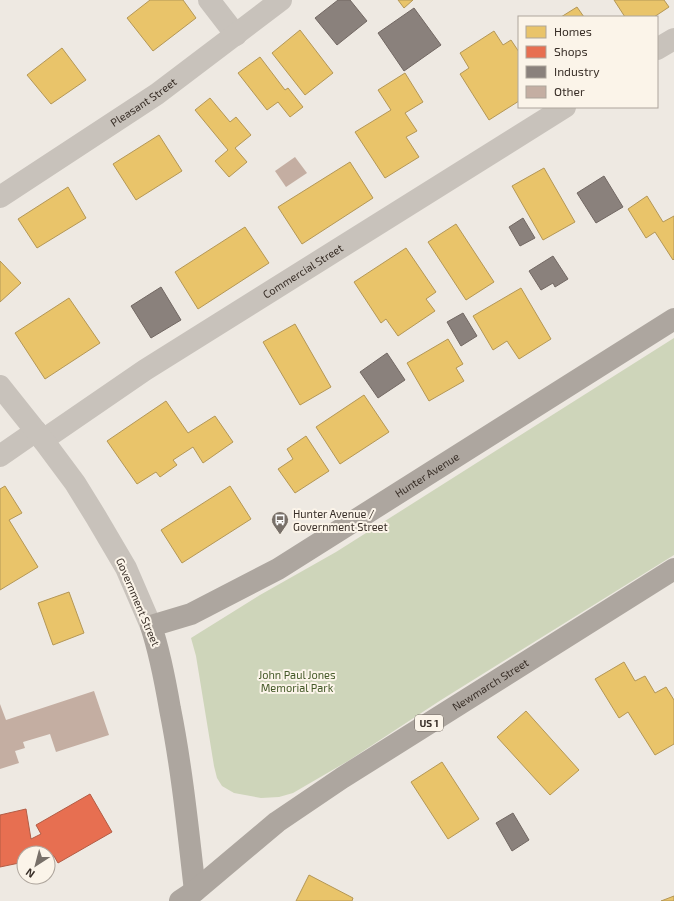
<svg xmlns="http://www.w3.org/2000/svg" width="674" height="901" viewBox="0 0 674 901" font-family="'Exo 2',sans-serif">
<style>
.green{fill:#ced5ba}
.homes{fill:#e9c46a;stroke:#b49756}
.shops{fill:#e76f51;stroke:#b35c45}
.industry{fill:#8a817c;stroke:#726863}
.building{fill:#c4aea2}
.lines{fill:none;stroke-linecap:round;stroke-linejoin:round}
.minor{stroke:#c8c2bb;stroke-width:22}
.tertiary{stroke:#c8c2bb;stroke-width:22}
.primary{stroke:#ada69f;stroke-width:22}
.labels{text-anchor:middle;stroke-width:4;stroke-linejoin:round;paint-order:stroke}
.shield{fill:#fbf4e9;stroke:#736a62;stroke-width:1}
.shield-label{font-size:10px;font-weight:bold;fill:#392f28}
.street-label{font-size:11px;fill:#392f28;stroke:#fbf4e9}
.poi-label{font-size:11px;fill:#392f28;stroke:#fbf4e9;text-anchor:start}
.park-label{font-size:11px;fill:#455a29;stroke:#fbf4e9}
</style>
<rect width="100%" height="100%" fill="#eee9e2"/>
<path class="green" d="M674 338V555L441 700 348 761 293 793 279 797 261 798 234 793 222 786 217 778 214 766 196 656 191 638 260 595 336 552Z"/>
<g class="homes">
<path d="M150 0H183L196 18 153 51 127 18Z"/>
<path d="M398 0H413L404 8Z"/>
<path d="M614 0H664L669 7 654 17H625Z"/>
<path d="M577 7 584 17H561Z"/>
<path d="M300 30 333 73 305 95 272 53Z"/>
<path d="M494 31 503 45 511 40 519 52V101L489 120 460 74 469 68 460 53Z"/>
<path d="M62 48 86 80 51 104 27 75Z"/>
<path d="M260 57 285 90 288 88 303 107 290 117 278 102 267 110 238 73Z"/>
<path d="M405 73 423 102 405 113 417 131 406 137 419 157 385 178 355 132 391 110 378 90Z"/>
<path d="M210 98 230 122 236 117 251 135 235 148 247 162 229 177 215 161 228 150 195 110Z"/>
<path d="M159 135 182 171 136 200 113 164Z"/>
<path d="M350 162 373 198 302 244 278 207Z"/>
<path d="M544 168 575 222 543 240 512 186Z"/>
<path d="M68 187 86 218 37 248 18 219Z"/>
<path d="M647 196 663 222 674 216V259L673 260 655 232 646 238 628 209Z"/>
<path d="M456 224 494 282 466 300 428 242Z"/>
<path d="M245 227 269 263 198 309 175 272Z"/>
<path d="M406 248 436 292 426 299 435 311 398 336 386 319 381 323 354 282Z"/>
<path d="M0 261 21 283 0 302Z"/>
<path d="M521 288 551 339 519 359 507 341 493 350 473 316Z"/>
<path d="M69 298 100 343 45 379 15 333Z"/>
<path d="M295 324 331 387 300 405 263 342Z"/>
<path d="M448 339 463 364 456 368 464 381 429 401 407 363Z"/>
<path d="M364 395 389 432 340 464 316 427Z"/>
<path d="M166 401 188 433 215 416 233 442 203 463 193 447 173 460 177 465 160 477 156 472 137 484 107 441Z"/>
<path d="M306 436 329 471 295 493 278 469 293 459 287 449Z"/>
<path d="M5 486 22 513 9 520 38 567 0 590V489Z"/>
<path d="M230 486 251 519 182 563 161 530Z"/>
<path d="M69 592 84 633 53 645 38 603Z"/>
<path d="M624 662 635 681 645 676 655 693 666 687 674 700V744L655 755 628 712 619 718 595 679Z"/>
<path d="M526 711 579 770 550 795 497 737Z"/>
<path d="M442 762 479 819 448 839 411 782Z"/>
<path d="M309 875 353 898 352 901H296Z"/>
<path d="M674 896V901H661Z"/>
</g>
<path class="shops" d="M90 794 112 832 58 863 54 856 48 857V853H24V862L0 867V815L26 809 31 839 41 834 36 825Z"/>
<g class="industry">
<path d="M338 0H350L367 21 337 45 315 18Z"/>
<path d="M414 8 441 45 404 71 378 33Z"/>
<path d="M604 176 623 207 596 223 577 193Z"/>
<path d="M523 218 535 238 520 246 509 227Z"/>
<path d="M553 256 568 279 555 287 553 283 541 290 529 271Z"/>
<path d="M161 287 181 320 151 338 131 306Z"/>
<path d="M463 313 477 336 461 346 447 322Z"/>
<path d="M387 353 405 380 378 398 360 372Z"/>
<path d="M513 813 529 840 512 851 496 823Z"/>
</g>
<g class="building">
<path d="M295 157 307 173 286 187 275 171Z"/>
<path d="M94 691 109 735 56 752 50 734 23 742 25 748 15 751 19 763 0 769V704L6 720Z"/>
</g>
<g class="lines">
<g class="minor">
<path d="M209 0 236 35"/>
<path d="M657 49 674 39"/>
<path id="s1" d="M0 197 157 94 281 0"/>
<path id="s2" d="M43 440 145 370 565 107"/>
<path d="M0 456 36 431"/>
</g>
<path class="tertiary" d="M0 386 43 440 75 483 96 517 126 568 151 626"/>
<g class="primary">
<path id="s3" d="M195 891C188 830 182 769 170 709 165 680 160 653 151 626L191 614 278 569 674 319"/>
<path id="s4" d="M180 901 195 891 277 822 342 778 674 569"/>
</g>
</g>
<defs>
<symbol id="bus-pin" viewBox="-11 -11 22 30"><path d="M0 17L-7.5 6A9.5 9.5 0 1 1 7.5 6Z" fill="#787069" stroke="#fbf4e9"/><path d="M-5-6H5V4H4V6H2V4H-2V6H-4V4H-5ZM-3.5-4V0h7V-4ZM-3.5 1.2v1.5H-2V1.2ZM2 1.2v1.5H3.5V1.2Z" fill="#fff"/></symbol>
</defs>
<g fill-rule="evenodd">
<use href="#bus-pin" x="270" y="510" width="20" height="27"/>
</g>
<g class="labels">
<rect class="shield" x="415" y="715" width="28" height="16" rx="3"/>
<g class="shield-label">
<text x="429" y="727">US 1</text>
</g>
<g class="street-label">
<text dy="4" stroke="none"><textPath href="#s1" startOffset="172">Pleasant Street</textPath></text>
<text dy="4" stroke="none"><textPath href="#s2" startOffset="310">Commercial Street</textPath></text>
<text dy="4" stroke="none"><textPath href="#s3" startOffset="585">Hunter Avenue</textPath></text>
<text transform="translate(138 602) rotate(67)" y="4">Government Street</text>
<text dy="4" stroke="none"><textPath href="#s4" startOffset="379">Newmarch Street</textPath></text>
</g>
<g class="poi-label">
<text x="293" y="518">Hunter Avenue /<tspan x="293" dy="13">Government Street</tspan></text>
</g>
<g class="park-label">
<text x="297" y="679">John Paul Jones<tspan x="297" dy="13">Memorial Park</tspan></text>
</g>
</g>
<rect x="518" y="16" width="140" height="92" fill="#fbf4e9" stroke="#ada59c"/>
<rect x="526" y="26" width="20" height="12" fill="#e9c46a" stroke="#ada59c"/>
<text x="554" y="36" font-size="12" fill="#392f28">Homes</text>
<rect x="526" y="46" width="20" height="12" fill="#e76f51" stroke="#ada59c"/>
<text x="554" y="56" font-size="12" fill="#392f28">Shops</text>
<rect x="526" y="66" width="20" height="12" fill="#8a817c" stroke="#ada59c"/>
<text x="554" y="76" font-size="12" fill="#392f28">Industry</text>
<rect x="526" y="86" width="20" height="12" fill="#c4aea2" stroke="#ada59c"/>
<text x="554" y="96" font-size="12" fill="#392f28">Other</text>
<g transform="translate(36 865) rotate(216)"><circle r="19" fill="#fbf4e9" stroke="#ada59c"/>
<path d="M0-3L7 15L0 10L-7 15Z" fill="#787069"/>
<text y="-6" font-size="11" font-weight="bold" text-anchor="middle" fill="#392f28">N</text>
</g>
</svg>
